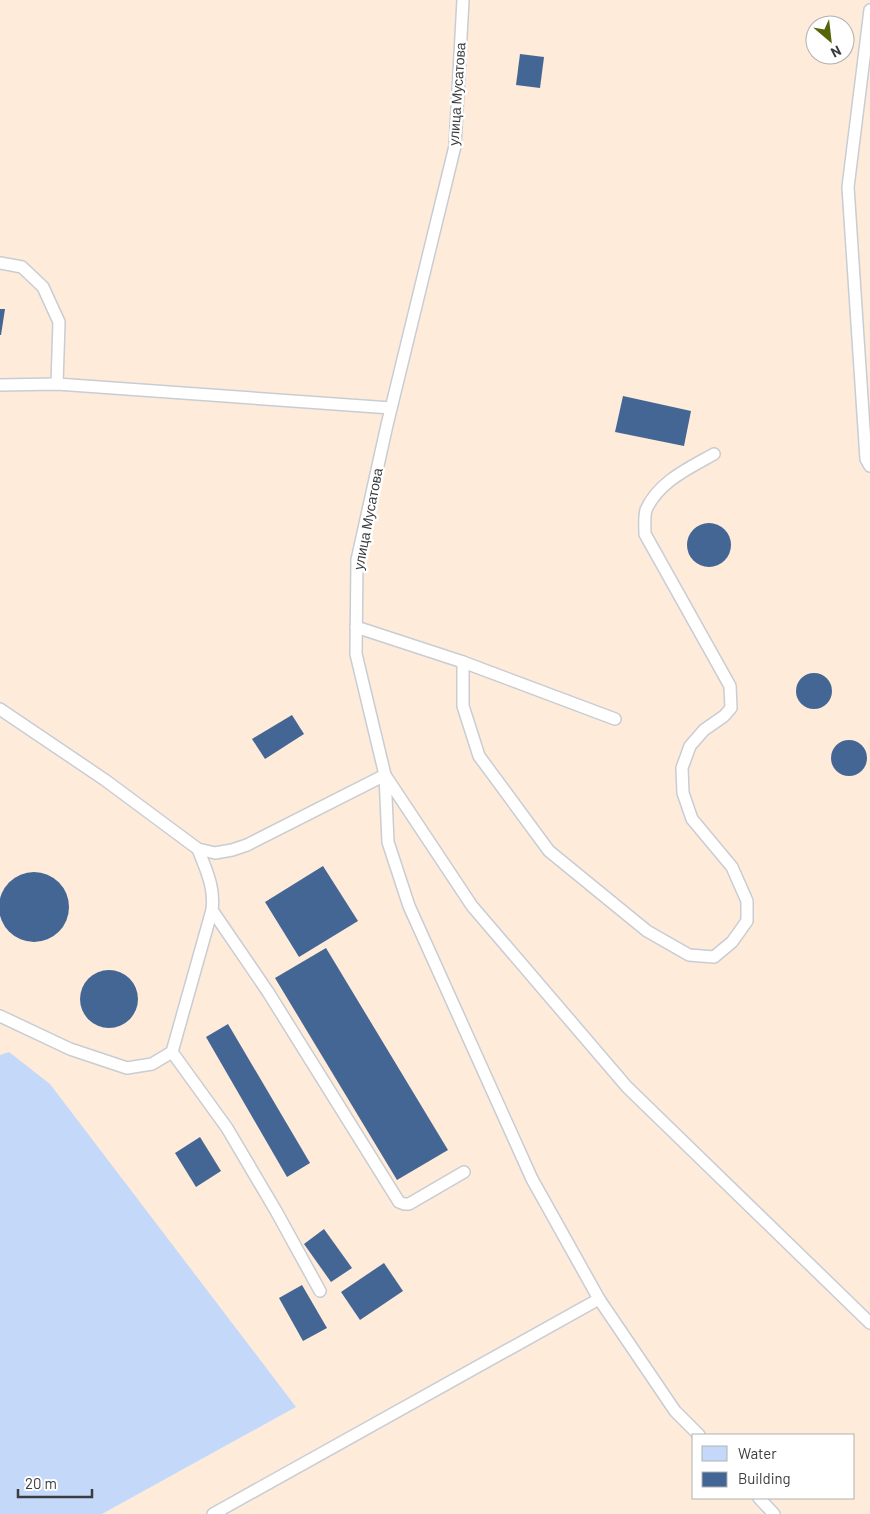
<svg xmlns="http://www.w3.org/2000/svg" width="870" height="1514" viewBox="0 0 870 1514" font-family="Barlow,sans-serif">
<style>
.industrial{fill:#feebda;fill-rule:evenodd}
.water{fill:#c4d9fa}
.building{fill:#436695}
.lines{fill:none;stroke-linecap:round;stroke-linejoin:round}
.service-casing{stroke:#c8cdd3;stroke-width:14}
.service{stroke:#fff;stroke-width:11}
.labels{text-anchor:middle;stroke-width:5;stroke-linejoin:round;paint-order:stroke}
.street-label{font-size:14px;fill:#3a3c3f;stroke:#fff}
</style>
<rect width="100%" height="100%" fill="#f5f9fe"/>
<path class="industrial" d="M0 0H870V1514H102L296 1407 9 1053 0 1055ZM815 25H845V55H815ZM694 1435H854V1498H694Z"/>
<path class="water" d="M9 1052 50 1084 296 1407 102 1514H0V1055Z"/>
<g class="building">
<path d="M520 54 544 57 540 88 516 85Z"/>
<path d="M0 309H5L1 335H0Z"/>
<path d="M623 396 691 411 684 446 615 432Z"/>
<circle cx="709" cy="545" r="22"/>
<circle cx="814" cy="691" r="18"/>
<path d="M292 715 304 734 265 759 252 739Z"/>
<circle cx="849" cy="758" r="18"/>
<path d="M323 866 358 921 299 957 265 902Z"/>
<circle cx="34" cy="907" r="35"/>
<path d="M326 948 448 1150 397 1180 275 978Z"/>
<circle cx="109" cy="999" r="29"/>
<path d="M228 1024 310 1163 287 1177 206 1037Z"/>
<path d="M200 1137 221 1171 196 1187 175 1153Z"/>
<path d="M324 1229 352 1268 331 1282 304 1244Z"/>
<path d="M384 1263 403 1291 360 1320 341 1292Z"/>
<path d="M302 1285 327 1328 303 1341 279 1298Z"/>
</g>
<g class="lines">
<defs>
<g id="service">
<path d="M870 10 848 187 866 459 870 466"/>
<path d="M0 263 22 267 43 287 59 322 57 384"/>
<path d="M0 385 57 384 391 408"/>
<path d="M356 627 463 662 615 719"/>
<path d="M463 662V706L479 756 549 851 647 931 689 955 714 957 732 942 747 921V901L732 867 692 819 683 793 682 768 690 746 704 730 724 716 731 708 730 686 645 534C645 527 644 517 646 510 658 482 689 468 714 454"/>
<path d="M0 709 105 780 198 849 215 853 232 850 247 845 385 775 356 654 357 560 387 425 455 146 463 0"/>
<path d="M198 849C206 870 215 887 212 910L172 1052 227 1128 276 1211 320 1291"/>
<path d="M212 910 268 992 399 1202 404 1204H409L464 1172"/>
<path d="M0 1016 70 1049 127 1068 152 1064 172 1052"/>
<path d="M699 1435 675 1411 599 1299 532 1179 409 906 388 842 385 775 472 906 627 1087 870 1323"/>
<path d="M759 1498 774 1514"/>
<path d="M213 1514 599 1299"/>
</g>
</defs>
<use href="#service" class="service-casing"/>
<use href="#service" class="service"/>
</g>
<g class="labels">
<g class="street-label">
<text transform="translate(457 94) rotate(-86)" y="5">улица Мусатова</text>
<text transform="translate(368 519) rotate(-79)" y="5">улица Мусатова</text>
</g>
</g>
<rect x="692" y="1434" width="162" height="65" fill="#ffffff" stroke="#b0b1b2"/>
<rect x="702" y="1446" width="25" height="15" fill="#c4d9fa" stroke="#b0b1b2"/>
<text x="738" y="1459" font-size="15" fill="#3a3c3f">Water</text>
<rect x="702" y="1472" width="25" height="15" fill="#436695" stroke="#b0b1b2"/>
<text x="738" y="1484" font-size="15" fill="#3a3c3f">Building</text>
<g transform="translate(830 40) rotate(152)"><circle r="24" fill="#ffffff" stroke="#b0b1b2"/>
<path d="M0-4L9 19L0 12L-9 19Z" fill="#566409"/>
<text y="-8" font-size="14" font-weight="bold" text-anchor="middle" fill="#3a3c3f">N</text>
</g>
<path d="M18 1489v8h74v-8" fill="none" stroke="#3a3c3f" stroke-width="2.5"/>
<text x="25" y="1489" font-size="15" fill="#3a3c3f" stroke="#ffffff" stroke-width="4" paint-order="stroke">20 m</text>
</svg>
